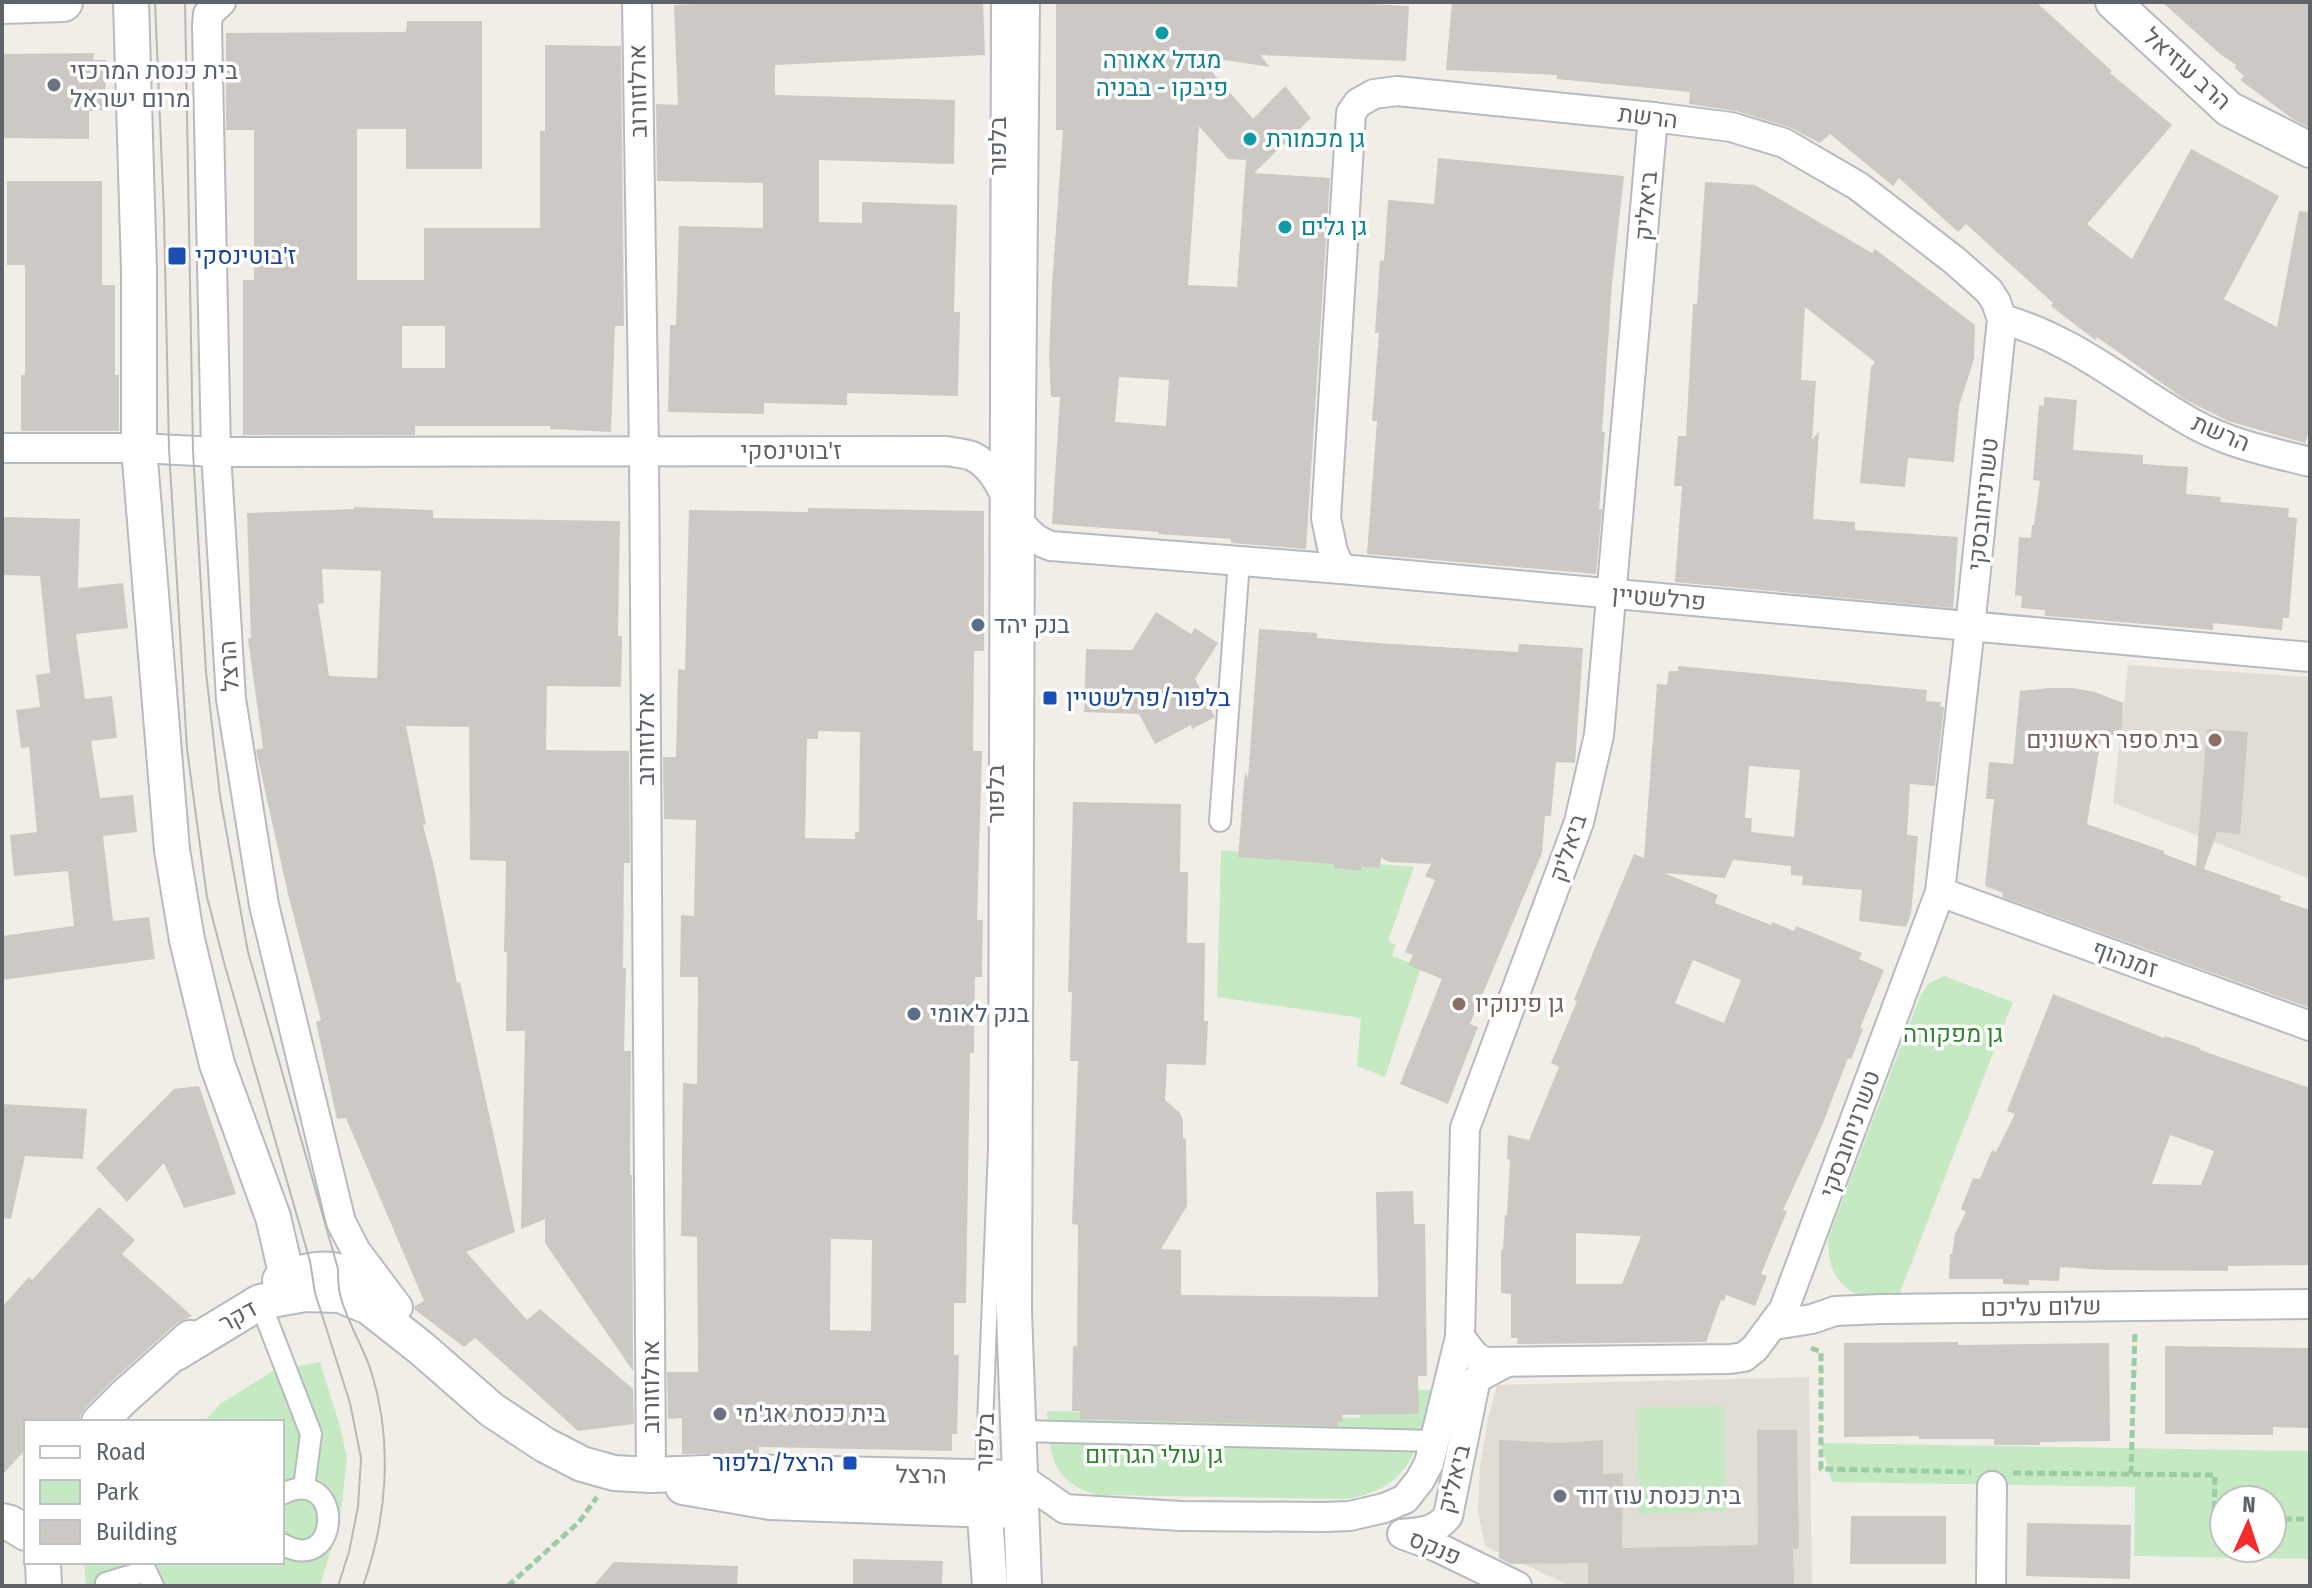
<svg xmlns="http://www.w3.org/2000/svg" width="2312" height="1588" viewBox="0 0 2312 1588" font-family="'Fira Sans Condensed',Heebo,sans-serif">
<style>
.education{fill:#e1ddd5}
.green{fill:#c5eac3;fill-rule:evenodd}
.building{fill:#ccc9c4;fill-rule:evenodd}
.lines{fill:none;stroke-linecap:round;stroke-linejoin:round}
.service-casing{stroke:#b7babe;stroke-width:18}
.pedestrian-casing{stroke:#b7babe;stroke-width:24}
.minor-casing{stroke:#b7babe;stroke-width:32}
.tertiary-casing{stroke:#b7babe;stroke-width:38}
.secondary-casing{stroke:#b8bcc1;stroke-width:42}
.path{stroke:#9bcca5;stroke-width:5;stroke-dasharray:8 4;stroke-linecap:butt}
.service{stroke:#fff;stroke-width:14}
.pedestrian{stroke:#fff;stroke-width:20}
.minor{stroke:#fff;stroke-width:28}
.tertiary{stroke:#fff;stroke-width:34}
.secondary{stroke:#fff;stroke-width:38}
.tram{stroke:#b6b7b8;stroke-width:2}
.culture-dot{fill:#0f9aa8;stroke:#fff;stroke-width:3}
.worship-dot{fill:#6b7280;stroke:#fff;stroke-width:3}
.transit-dot{fill:#1a4fb4;stroke:#fff;stroke-width:3}
.service-dot{fill:#5c6f8a;stroke:#fff;stroke-width:3}
.education-dot{fill:#8d6e63;stroke:#fff;stroke-width:3}
.labels{text-anchor:middle;stroke-width:7;stroke-linejoin:round;paint-order:stroke}
.culture-label{font-size:24px;fill:#0d838f;stroke:#fff;text-anchor:start}
.street-label{font-size:24px;fill:#5e6368;stroke:#fff}
.worship-label{font-size:24px;fill:#5b616d;stroke:#fff;text-anchor:start}
.transit-label{font-size:24px;fill:#164399;stroke:#fff;text-anchor:start}
.service-label{font-size:24px;fill:#4e5e75;stroke:#fff;text-anchor:start}
.education-label{font-size:24px;fill:#785e54;stroke:#fff;text-anchor:end}
.park-label{font-size:24px;fill:#328530;stroke:#fff}
</style>
<rect width="100%" height="100%" fill="#f1eee7"/>
<g class="education">
<path d="M2128 665 2310 677V879L2113 803Z"/>
<path d="M1809 1377 1812 1586H1570L1485 1546 1478 1511 1480 1466 1488 1419 1497 1385Z"/>
</g>
<g class="green">
<path d="M1221 850 1414 867 1388 941 1396 945 1392 956 1421 967 1385 1077 1357 1066 1361 1018 1217 997Z"/>
<path d="M1944 976 2013 1002 1897 1300C1886 1300 1874 1300 1864 1297 1837 1289 1825 1263 1829 1236L1920 996 1929 983Z"/>
<path d="M320 1362 340 1426 347 1459 340 1519 320 1586H86L84 1562H282V1422H204L220 1404 273 1371Z"/>
<path d="M1361 1389 1431 1390C1417 1449 1414 1487 1347 1499L1098 1495C1050 1482 1050 1454 1047 1411L1360 1418Z"/>
<path d="M1724 1406 1726 1511 1639 1514 1637 1408Z"/>
<path d="M1821 1443 2310 1451V1559L2134 1556 2135 1487 1832 1482ZM2224 1500H2272V1548H2224Z"/>
</g>
<g class="building">
<path d="M737 2H983L985 55 775 65V95L955 100 954 164 819 160V222L862 223V202L957 205 954 312H960L958 396 847 393V405L764 403V414L668 412 670 325H676L679 226 763 228V183L657 181 656 104 678 105 674 5Z"/>
<path d="M1056 2H1327L1409 6 1406 61 1260 55 1270 67 1198 56 1253 119 1285 86 1311 118 1254 173 1330 178 1306 549 1231 543V539L1158 534 1159 532 1052 524 1060 397H1051L1049 357 1052 285 1063 130H1056ZM1199 126 1228 159 1246 160 1237 287 1188 285ZM1119 377 1169 380 1166 426 1115 422Z"/>
<path d="M1452 2H2036L2112 71 2110 73 2172 125 2087 224 2132 259 2191 149 2255 183 2279 196 2224 299 2277 327 2299 211 2310 212V428L2305 443 2228 421 2184 399 2097 337 2095 340 2051 306 2053 303 1966 224 1958 232 1899 178 1893 186 1830 134 1820 143 1789 127 1736 111 1689 104 1690 92 1557 79V75L1446 70Z"/>
<path d="M2162 2H2310V128L2294 120 2240 80 2244 76 2235 68 2236 65 2220 54Z"/>
<path d="M407 21H482V169H406V129H357V280H424V228H540V131H545V45L621 46 624 326H615L611 432 550 429V426H415V435H243V280H254V130H226V33L406 32ZM402 326H445V368H402Z"/>
<path d="M94 53 93 60H106L105 110 89 111V139L2 138V54Z"/>
<path d="M1438 158 1624 176 1612 284 1602 432H1605L1599 509H1602L1596 574 1367 554 1377 421H1372L1379 333H1375L1380 260 1384 261 1388 200 1434 204Z"/>
<path d="M7 181H102V285H115V375H119V431H21V375H25V265H7Z"/>
<path d="M1705 182 1755 185 1872 253 1875 249 1975 325 1974 359 1959 406 1954 462 1908 458 1905 487 1860 483 1871 367 1875 362 1805 307 1801 380 1816 381 1812 440 1819 431 1813 519 1855 522V530L1958 537 1953 608 1675 582 1682 486H1674L1678 436H1686L1693 304H1697Z"/>
<path d="M2044 397 2077 400 2073 450 2143 455V464L2188 467 2186 494 2221 497 2220 502 2289 508 2288 517 2297 518 2289 618H2283L2282 630 2213 623V630L2073 618 2045 616V610L2021 608 2022 596 2015 595 2019 537 2031 538 2032 525H2034L2040 481 2033 480 2039 405 2044 406Z"/>
<path d="M354 507 433 510V518L620 521 618 636H622L621 687 547 686 546 750 629 751 630 863H624L623 968H626L624 1051H631L630 1175H632L633 1371 545 1243V1219L521 1229 525 1031H506L507 952H504L506 861 470 860 469 727 406 726 426 824 423 825 434 867 457 983 460 982 515 1232 466 1252 527 1320 540 1309 633 1389 634 1424 578 1431 475 1338 464 1347 414 1309 415 1306 424 1301 346 1118 337 1119 316 1022 321 1020 289 898 256 750 263 748 248 639 251 638 247 513 354 509ZM322 569 381 571 377 678 329 676 318 604 324 603Z"/>
<path d="M808 508 984 511V651H974L973 751H982L977 920H983L982 977H975L974 1053H970L966 1303H954V1355H959L957 1434H952V1451L759 1447V1453L682 1454V1418L668 1419 667 1372H698L697 1237 681 1236 683 1083 697 1084 698 977H680L681 915 694 916 696 820 664 819 663 757H676L678 669 685 670 689 510 808 512ZM818 731 860 732 859 832H855V839L805 838 807 739H818ZM831 1239 872 1240 871 1331 830 1330Z"/>
<path d="M2 517 80 519 78 588 123 583 128 628 76 634 85 699 112 696 117 738 91 741 100 798 133 795 137 832 103 836 113 921 149 917 155 959 2 980V936L74 926 68 871 14 876 10 835 37 832 29 747 21 748 16 710 40 707 36 675 50 673 40 576 2 575Z"/>
<path d="M1156 612 1191 634 1195 628 1218 643 1195 679 1215 717 1192 729 1191 725 1155 744 1139 714 1084 712 1086 649 1132 650Z"/>
<path d="M1259 629 1317 633V638L1378 643 1518 652 1519 644 1583 648 1575 763 1556 762 1551 816H1545L1542 853 1470 1024 1478 1027 1448 1104 1400 1084 1442 979 1408 965 1413 955 1405 952 1435 880 1425 876 1431 864 1390 862 1381 858 1380 868 1362 867 1361 871 1334 868V864L1238 857 1245 772 1248 778Z"/>
<path d="M1678 666 1927 690 1926 701 1941 702 1940 707H1944L1935 786 1910 784 1907 835 1918 836 1911 914 1906 927 1859 921 1862 890 1802 885 1803 876 1791 875V866L1733 860 1725 878 1664 873 1718 895 1715 903 1771 925 1772 922 1794 931 1796 926 1862 953 1859 959 1884 970 1860 1028 1863 1029 1851 1060 1848 1058 1823 1123 1783 1210 1787 1211 1761 1274 1767 1276 1755 1306 1726 1295 1724 1301 1721 1300 1706 1342 1517 1344 1518 1338H1511V1294L1501 1293V1250H1503L1505 1215H1507L1510 1159H1507L1508 1135 1529 1140 1559 1067 1551 1063 1577 1001 1574 1000 1599 938 1634 854 1644 858 1657 684 1667 685 1669 671H1678ZM1749 766 1800 770 1794 837 1751 832 1752 818H1745ZM1693 960 1741 980 1724 1023 1675 1003ZM1576 1233 1641 1236 1622 1284H1576Z"/>
<path d="M2049 688H2072L2095 692 2123 703 2121 736 2102 734 2087 824 2164 851V854L2196 866 2207 729 2248 732 2240 834 2217 832 2204 869 2281 896 2280 900 2310 910V1008L2002 897 2003 893 1985 886 1994 799H1986L1989 762 2013 764 2020 691Z"/>
<path d="M1073 802 1181 804 1180 872H1188L1187 943H1205L1204 1021H1208L1206 1065 1167 1064 1165 1100 1180 1113 1183 1120V1138L1186 1139 1187 1206 1161 1249 1181 1250V1295L1378 1297 1376 1192 1413 1191 1414 1224H1425L1427 1376H1418L1419 1414 1342 1415 1343 1422H1338V1426L1080 1419V1411H1072L1073 1346H1077L1078 1225 1072 1224 1078 1061H1070L1072 992H1068Z"/>
<path d="M2053 994 2164 1038 2165 1036 2183 1042 2200 1048V1050L2310 1088V1265L2228 1266V1271L2105 1270 2060 1267 2059 1281 2029 1280V1285L2003 1284V1279H1949L1950 1254H1952L1955 1234 1966 1212 1961 1209 1973 1178 1980 1179 1992 1150 1996 1152 2015 1114 2007 1111ZM2170 1135 2214 1151 2201 1185 2152 1184Z"/>
<path d="M199 1086 236 1194 184 1208 164 1163 127 1202 96 1168 174 1089Z"/>
<path d="M2 1104 87 1109 83 1159 25 1156 11 1219 2 1218Z"/>
<path d="M99 1207 135 1240 122 1254 192 1316 177 1323 111 1382 85 1408 80 1416V1422H26V1449L2 1475V1307L29 1277 32 1280Z"/>
<path d="M1958 1342V1345L2109 1343 2110 1441 2040 1442V1445H1994V1439H1919V1436L1844 1437V1343Z"/>
<path d="M2165 1346 2310 1348V1428L2273 1427V1435L2165 1434Z"/>
<path d="M1757 1430H1797L1799 1549H1793L1794 1586H1588V1563L1511 1564 1499 1558V1440L1561 1443 1603 1440V1474L1623 1473 1622 1548 1758 1545Z"/>
<path d="M1851 1516H1946V1564H1850Z"/>
<path d="M2027 1523 2131 1525 2130 1579 2026 1576Z"/>
<path d="M853 1559 943 1561 942 1586H853Z"/>
<path d="M614 1562 738 1566 737 1586H593Z"/>
</g>
<g class="lines">
<defs>
<path id="service" d="M983 1476 996 1148 999 2"/>
<g id="pedestrian">
<path d="M1220 821 1239 561"/>
<path d="M260 1302 311 1434 304 1487"/>
<path d="M1019 1431 1435 1441"/>
<path d="M282 1494C345 1463 342 1578 282 1544"/>
<path d="M107 1586 106 1583 146 1571 153 1586"/>
</g>
<g id="minor">
<path d="M221 2 208 14 207 25 216 452 231 699 264 905 341 1222 356 1251 398 1307"/>
<path d="M637 2 644 452 651 1475"/>
<path d="M2002 319C2075 339 2129 388 2194 424 2230 444 2270 452 2310 462"/>
<path d="M2 448H139L216 452 947 451C955 453 965 453 972 456 1011 475 1005 531 1051 546L1341 569 2310 657"/>
<path d="M1341 569 1333 552 1326 518 1351 113 1358 103 1374 94 1397 91 1653 117 1731 127 1784 143 1858 186 1954 260 1989 291 1996 302 2002 319 1970 627 1940 892 1784 1309 1755 1348 1744 1357 1730 1359 1484 1362 1474 1355 1460 1337"/>
<path d="M1940 892 2310 1026"/>
<path d="M1774 1325 1812 1319 1835 1311 1882 1309 2310 1304"/>
<path d="M1021 1478 1065 1509 1181 1516 1324 1517 1350 1516 1384 1508 1405 1499 1420 1480 1429 1463 1460 1337 1465 1128 1579 822 1599 735 1653 117"/>
<path d="M1402 1534C1421 1532 1435 1532 1448 1516L1475 1383 1479 1377 1507 1362"/>
<path d="M1404 1535 1437 1547 1517 1586"/>
<path d="M1991 1586 1992 1486"/>
</g>
<g id="tertiary">
<path d="M131 2 139 271V448L172 850 187 940 217 1064 273 1217 287 1277 295 1290 305 1294"/>
<path d="M1022 2 1017 519 1014 1311 1024 1586"/>
<path d="M2113 2 2229 109 2310 150"/>
<path d="M280 1280C325 1263 341 1266 379 1294"/>
<path d="M176 1353 260 1302 305 1294 340 1295 369 1307 421 1348 492 1410 545 1445 582 1464 614 1473 651 1475 734 1472 1021 1478"/>
<path d="M99 1422 124 1397 190 1338"/>
<path d="M683 1487 770 1502 1021 1511"/>
<path d="M983 1488 990 1586"/>
<path d="M2 1521 10 1523 26 1533"/>
<path d="M43 1562 44 1586"/>
</g>
<path id="secondary" d="M2 4 63 2"/>
</defs>
<use href="#service" class="service-casing"/>
<use href="#pedestrian" class="pedestrian-casing"/>
<use href="#minor" class="minor-casing"/>
<use href="#tertiary" class="tertiary-casing"/>
<use href="#secondary" class="secondary-casing"/>
<g class="path">
<path d="M1811 1348 1821 1352V1469L1971 1472"/>
<path d="M2013 1473 2215 1475 2214 1518 2224 1519"/>
<path d="M2131 1474 2135 1331"/>
<path d="M2272 1519H2310"/>
<path d="M508 1586 579 1522 597 1497"/>
</g>
<use href="#service" class="service"/>
<use href="#pedestrian" class="pedestrian"/>
<use href="#minor" class="minor"/>
<use href="#tertiary" class="tertiary"/>
<use href="#secondary" class="secondary"/>
<g class="tram">
<path d="M155 2 164 215 169 449 187 749 207 897 225 966 310 1261 315 1293 350 1403 361 1458 358 1507 349 1552 338 1586"/>
<path d="M185 2 193 451 206 672 220 796 248 952 338 1269C338 1277 338 1286 340 1294 346 1321 364 1347 372 1374 393 1443 387 1519 363 1586"/>
</g>
</g>
<g class="culture-dot">
<circle cx="1162" cy="33" r="8"/>
<circle cx="1250" cy="139" r="8"/>
<circle cx="1285" cy="227" r="8"/>
</g>
<g class="worship-dot">
<circle cx="54" cy="85" r="8"/>
<circle cx="720" cy="1414" r="8"/>
<circle cx="1560" cy="1496" r="8"/>
</g>
<g class="transit-dot">
<rect x="167" y="246" width="20" height="20" rx="4"/>
<rect x="1042" y="690" width="16" height="16" rx="4"/>
<rect x="842" y="1455" width="16" height="16" rx="4"/>
</g>
<g class="service-dot">
<circle cx="978" cy="625" r="8"/>
<circle cx="914" cy="1014" r="8"/>
</g>
<g class="education-dot">
<circle cx="2215" cy="740" r="8"/>
<circle cx="1459" cy="1004" r="8"/>
</g>
<g class="labels">
<g class="culture-label">
<text x="1162" y="68" text-anchor="middle">מגדל אאורה<tspan x="1162" dy="28">פיבקו - בבניה</tspan></text>
<text x="1266" y="147">גן מכמורת</text>
<text x="1301" y="235">גן גלים</text>
</g>
<g class="street-label">
<text transform="translate(2187 69) rotate(42)" y="8">הרב עוזיאל</text>
<text transform="translate(638 91) rotate(-91)" y="8">ארלוזורוב</text>
<text transform="translate(1648 117) rotate(7)" y="8">הרשת</text>
<text transform="translate(998 146) rotate(-90)" y="8">בלפור</text>
<text transform="translate(1646 206) rotate(-85)" y="8">ביאליק</text>
<text transform="translate(2221 433) rotate(23)" y="8">הרשת</text>
<text x="791" y="459">ז'בוטינסקי</text>
<text transform="translate(1983 504) rotate(-84)" y="8">טשרניחובסקי</text>
<text transform="translate(1659 598) rotate(5)" y="8">פרלשטיין</text>
<text transform="translate(229 666) rotate(-94)" y="8">הרצל</text>
<text transform="translate(646 739) rotate(-90)" y="8">ארלוזורוב</text>
<text transform="translate(996 794) rotate(-90)" y="8">בלפור</text>
<text transform="translate(1568 848) rotate(-71)" y="8">ביאליק</text>
<text transform="translate(2125 959) rotate(20)" y="8">זמנהוף</text>
<text transform="translate(1850 1134) rotate(-70)" y="8">טשרניחובסקי</text>
<text transform="translate(2041 1307) rotate(-1)" y="8">שלום עליכם</text>
<text transform="translate(238 1316) rotate(-29)" y="8">דקר</text>
<text transform="translate(651 1387) rotate(-90)" y="8">ארלוזורוב</text>
<text transform="translate(985 1442) rotate(-88)" y="8">בלפור</text>
<text transform="translate(921 1475) rotate(1)" y="8">הרצל</text>
<text transform="translate(1454 1479) rotate(-76)" y="8">ביאליק</text>
<text transform="translate(1435 1548) rotate(23)" y="8">פנקס</text>
</g>
<g class="worship-label">
<text x="70" y="79">בית כנסת המרכזי<tspan x="70" dy="28">מרום ישראל</tspan></text>
<text x="736" y="1422">בית כנסת אג'מי</text>
<text x="1576" y="1504">בית כנסת עוז דוד</text>
</g>
<g class="transit-label">
<text x="195" y="264">ז'בוטינסקי</text>
<text x="1066" y="706">בלפור/פרלשטיין</text>
<text x="834" y="1471" text-anchor="end">הרצל/בלפור</text>
</g>
<g class="service-label">
<text x="994" y="633">בנק יהד</text>
<text x="930" y="1022">בנק לאומי</text>
</g>
<g class="education-label">
<text x="2199" y="748">בית ספר ראשונים</text>
<text x="1475" y="1012" text-anchor="start">גן פינוקיו</text>
</g>
<g class="park-label">
<text x="1953" y="1042">גן מפקורה</text>
<text x="1154" y="1463">גן עולי הגרדום</text>
</g>
</g>
<rect width="2312" height="1588" fill="none" stroke="#5e6368" stroke-width="8"/>
<rect x="24" y="1420" width="260" height="144" fill="#ffffff" stroke="#bfc1c3" stroke-width="2"/>
<rect x="40" y="1446" width="40" height="12" fill="#ffffff" stroke="#bfc1c3" stroke-width="2"/>
<text x="96" y="1460" font-size="24" fill="#5e6368">Road</text>
<rect x="40" y="1480" width="40" height="24" fill="#c5eac3" stroke="#bfc1c3" stroke-width="2"/>
<text x="96" y="1500" font-size="24" fill="#5e6368">Park</text>
<rect x="40" y="1520" width="40" height="24" fill="#ccc9c4" stroke="#bfc1c3" stroke-width="2"/>
<text x="96" y="1540" font-size="24" fill="#5e6368">Building</text>
<g transform="translate(2248 1524) rotate(3)"><circle r="38" fill="#ffffff" stroke="#bfc1c3" stroke-width="2"/>
<path d="M0-6L14 30L0 20L-14 30Z" fill="#f42b2a"/>
<text y="-12" font-size="22" font-weight="bold" text-anchor="middle" fill="#5e6368">N</text>
</g>
</svg>
